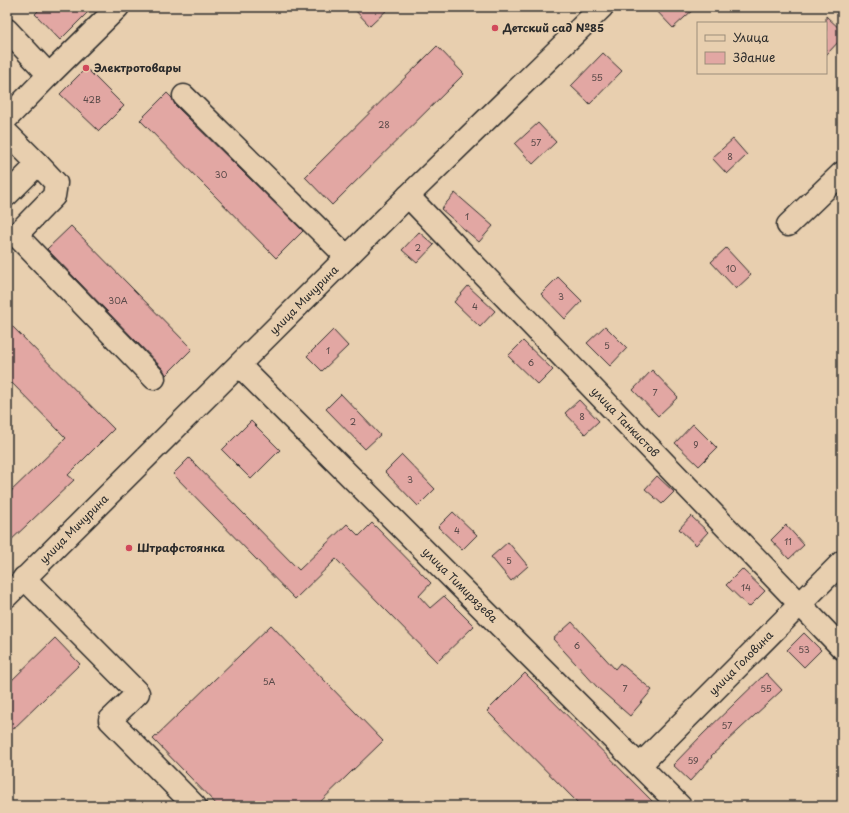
<svg xmlns="http://www.w3.org/2000/svg" width="849" height="813" viewBox="0 0 849 813" font-family="'Playpen Sans',sans-serif">
<style>
.building{fill:#e2a7a3;stroke:#2b2b2b}
.lines{fill:none;stroke-linecap:round;stroke-linejoin:round}
.minor-casing{stroke:#2b2b2b;stroke-width:25}
.minor{stroke:#e8cfaf;stroke-width:22}
.poi-dot{fill:#d1495b;stroke:#e8cfaf;stroke-width:1.5}
.labels{text-anchor:middle;stroke-width:3;stroke-linejoin:round;paint-order:stroke}
.number-label{font-size:9px;fill:#594a49}
.poi-label{font-size:11px;font-weight:bold;fill:#2b2b2b;stroke:#e8cfaf;text-anchor:start}
.street-label{font-size:11px;fill:#2b2b2b;stroke:#e8cfaf}
</style>
<rect width="100%" height="100%" fill="#e8cfaf"/>
<filter id="ink" filterUnits="userSpaceOnUse"><feTurbulence type="fractalNoise" baseFrequency=".025" numOctaves="2"/><feDisplacementMap in="SourceGraphic" scale="8" xChannelSelector="R" yChannelSelector="G"/><feConvolveMatrix kernelMatrix="1 2 1 2 8 2 1 2 1" color-interpolation-filters="sRGB"/></filter>
<g filter="url(#ink)">
<g class="building">
<path d="M42 7H93L60 40 35 14Z"/>
<path d="M352 7H390L370 26Z"/>
<path d="M653 7H696L673 28Z"/>
<path d="M826 16 842 31V38L826 55Z"/>
<path d="M437 46 464 74 332 205 305 177Z"/>
<path d="M603 53 622 71 590 104 571 86Z"/>
<path d="M86 68 124 106 99 131 60 94Z"/>
<path d="M167 93 172 98 175 105 303 231 276 258 140 120Z"/>
<path d="M538 123 556 142 533 164 515 144Z"/>
<path d="M733 139 747 155 727 174 712 158Z"/>
<path d="M455 193 493 226 479 242 441 209Z"/>
<path d="M71 226 192 349 166 375 163 369 47 249Z"/>
<path d="M419 232 434 245 417 263 402 250Z"/>
<path d="M726 248 751 275 736 289 711 262Z"/>
<path d="M558 277 582 301 565 319 541 294Z"/>
<path d="M468 286 495 311 480 327 454 302Z"/>
<path d="M7 321 114 429 68 475 74 480 7 544V495L66 438 7 378Z"/>
<path d="M605 326 627 348 610 366 587 343Z"/>
<path d="M333 330 348 346 322 371 307 356Z"/>
<path d="M523 341 553 370 538 385 508 356Z"/>
<path d="M652 370 678 397 658 416 633 390Z"/>
<path d="M341 394 380 435 365 449 326 409Z"/>
<path d="M579 400 599 421 585 434 565 413Z"/>
<path d="M251 421 280 450 251 479 222 450Z"/>
<path d="M693 424 717 448 699 466 675 443Z"/>
<path d="M402 455 435 489 418 506 385 472Z"/>
<path d="M189 458 299 570 347 524 359 536 372 523 431 583 419 596 430 608 444 596 474 626 437 662 336 559 295 599 173 474Z"/>
<path d="M657 476 674 492 662 504 645 489Z"/>
<path d="M453 512 477 535 462 550 438 527Z"/>
<path d="M691 516 708 532 696 545 679 529Z"/>
<path d="M786 525 804 545 789 559 771 540Z"/>
<path d="M508 542 528 566 511 581 491 557Z"/>
<path d="M742 569 765 591 749 607 726 585Z"/>
<path d="M572 622 615 669 620 663 652 690 630 716 598 688 553 639Z"/>
<path d="M271 625 383 741 316 806H218L153 739Z"/>
<path d="M804 633 821 650 804 667 787 650Z"/>
<path d="M55 638 80 664 7 735V685Z"/>
<path d="M525 673 657 806H581L487 711Z"/>
<path d="M766 673 782 690 711 756 712 757 690 781 673 765 703 734Z"/>
</g>
<g class="lines">
<defs>
<g id="minor">
<path d="M7 30 49 75 7 118"/>
<path d="M49 75 118 7"/>
<path d="M184 96 347 257"/>
<path d="M7 133 38 164 7 195"/>
<path d="M38 164 56 183 54 196 16 235 154 378"/>
<path d="M408 196 842 648"/>
<path d="M788 225 842 173"/>
<path d="M239 365 680 806"/>
<path d="M24 578 138 693 110 720 195 806"/>
<path d="M7 596 408 196 602 7"/>
<path d="M640 765 842 562"/>
</g>
</defs>
<use href="#minor" class="minor-casing"/>
<use href="#minor" class="minor"/>
</g>
</g>
<g class="poi-dot">
<circle cx="495" cy="28" r="4"/>
<circle cx="86" cy="68" r="4"/>
<circle cx="129" cy="548" r="4"/>
</g>
<g class="labels">
<g class="number-label">
<text x="597" y="81">55</text>
<text x="92" y="103">42В</text>
<text x="384" y="128">28</text>
<text x="536" y="146">57</text>
<text x="730" y="160">8</text>
<text x="221" y="178">30</text>
<text x="467" y="220">1</text>
<text x="418" y="251">2</text>
<text x="731" y="272">10</text>
<text x="561" y="300">3</text>
<text x="118" y="304">30А</text>
<text x="475" y="310">4</text>
<text x="607" y="349">5</text>
<text x="328" y="354">1</text>
<text x="531" y="366">6</text>
<text x="655" y="396">7</text>
<text x="582" y="420">8</text>
<text x="353" y="425">2</text>
<text x="696" y="448">9</text>
<text x="410" y="483">3</text>
<text x="457" y="534">4</text>
<text x="788" y="545">11</text>
<text x="509" y="564">5</text>
<text x="746" y="591">14</text>
<text x="577" y="649">6</text>
<text x="804" y="653">53</text>
<text x="269" y="685">5А</text>
<text x="625" y="692">7</text>
<text x="766" y="692">55</text>
<text x="727" y="729">57</text>
<text x="693" y="764">59</text>
</g>
<g class="poi-label">
<text x="503" y="32">Детский сад №85</text>
<text x="94" y="72">Электротовары</text>
<text x="137" y="552">Штрафстоянка</text>
</g>
<g class="street-label">
<text transform="translate(304 300) rotate(-45)" y="4">улица Мичурина</text>
<text transform="translate(625 422) rotate(46)" y="4">улица Танкистов</text>
<text transform="translate(74 529) rotate(-45)" y="4">улица Мичурина</text>
<text transform="translate(460 585) rotate(45)" y="4">улица Тимирязева</text>
<text transform="translate(741 663) rotate(-45)" y="4">улица Головина</text>
</g>
</g>
<rect width="849" height="813" fill="none" stroke="#e8cfaf" stroke-width="24"/>
<rect x="12" y="12" width="825" height="789" fill="none" stroke="#2b2b2b" stroke-width="1.5" filter="url(#ink)"/>
<rect x="697" y="22" width="130" height="52" fill="#e8cfaf" stroke="#9c8d7a"/>
<rect x="705" y="35" width="20" height="6" fill="#e8cfaf" stroke="#9c8d7a"/>
<text x="733" y="42" font-size="12" fill="#2b2b2b">Улица</text>
<rect x="705" y="52" width="20" height="12" fill="#e2a7a3" stroke="#9c8d7a"/>
<text x="733" y="62" font-size="12" fill="#2b2b2b">Здание</text>
</svg>
